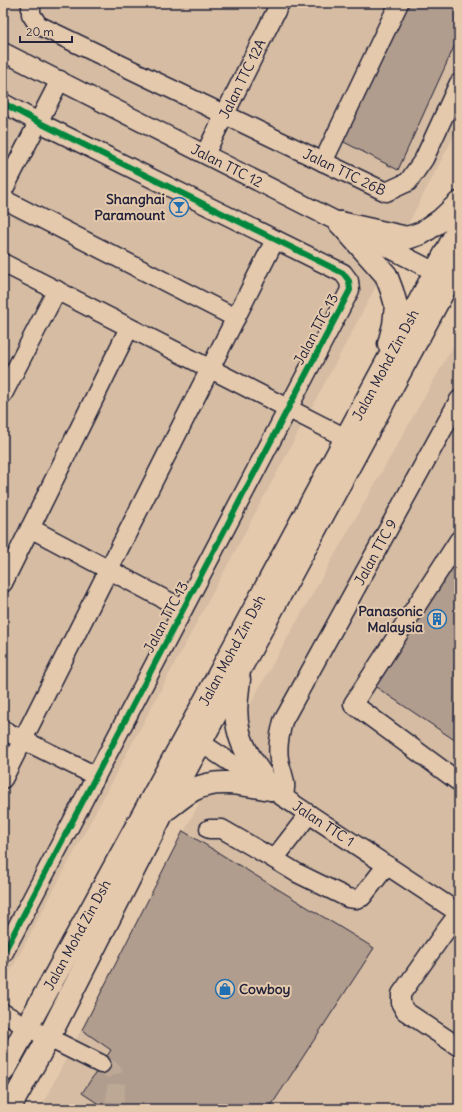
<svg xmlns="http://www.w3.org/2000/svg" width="462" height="1112" viewBox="0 0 462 1112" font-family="Delius,sans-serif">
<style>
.built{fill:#d5bca3}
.building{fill:#b19d8e;stroke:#22223b}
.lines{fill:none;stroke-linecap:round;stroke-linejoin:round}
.minor-tunnel{stroke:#bda895;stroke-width:18;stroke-dasharray:18 9;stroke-linecap:butt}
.minor-casing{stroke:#22223b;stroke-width:21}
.major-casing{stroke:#22223b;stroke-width:25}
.minor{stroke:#e4c9ac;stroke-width:18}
.major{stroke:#e4c9ac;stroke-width:22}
.cycleway-casing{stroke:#e4c9ac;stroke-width:8}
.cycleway{stroke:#00873e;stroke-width:6}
.labels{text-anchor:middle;stroke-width:4;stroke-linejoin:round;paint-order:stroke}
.street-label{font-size:14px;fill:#22223b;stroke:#e4c9ac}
.poi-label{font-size:14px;font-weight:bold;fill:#22223b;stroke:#e4c9ac;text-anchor:end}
</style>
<rect width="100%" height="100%" fill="#e4c9ac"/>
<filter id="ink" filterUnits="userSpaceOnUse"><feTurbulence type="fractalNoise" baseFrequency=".025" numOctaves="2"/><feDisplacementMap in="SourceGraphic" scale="8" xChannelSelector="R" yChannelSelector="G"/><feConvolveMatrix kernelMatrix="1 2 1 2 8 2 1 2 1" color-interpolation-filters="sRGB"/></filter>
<g filter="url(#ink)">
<g class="built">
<path d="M3 3H459V126L353 330 3 985Z"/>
<path d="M459 336V1109H40L258 690Z"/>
</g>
<g class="building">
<path d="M407 3H459V36L398 170 342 141Z"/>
<path d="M459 553V743L373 685Z"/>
<path d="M183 831 374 948 269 1109H106L82 1093 111 1050 82 1030Z"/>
</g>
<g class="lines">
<path class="minor-tunnel" d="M101 1064C106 1067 112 1069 114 1074 118 1081 115 1100 114 1109"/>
<defs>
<g id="minor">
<path id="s1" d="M31 3V14L38 25 386 192 408 182 424 159 459 83"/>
<path id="s2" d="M3 52 340 223 447 278"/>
<path d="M3 103 38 122 343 273 349 281 350 290 3 954"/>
<path id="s3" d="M205 154 280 3"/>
<path d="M323 162 399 3"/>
<path d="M3 191 60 80"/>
<path d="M3 199 236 318"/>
<path d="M3 263 346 438"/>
<path d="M3 394 57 290"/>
<path d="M30 528 183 609"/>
<path d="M459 540 353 704 459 782"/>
<path d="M3 583 129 328"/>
<path d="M3 730 96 776"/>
<path id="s4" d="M189 735 459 913"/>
<path d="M3 779 275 240"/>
<path id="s5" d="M283 797C289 784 281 772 279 759 277 746 280 734 283 721L459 400"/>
<path d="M309 814 274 859 297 873 348 898 356 899 362 897 387 865"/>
<path d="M209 829H222L274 859"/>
<path d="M459 913 444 933 401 994V1004L405 1011 459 1047"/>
<path d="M3 1013 27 1027 101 1064"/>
</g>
<g id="major">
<path d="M340 223 386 275 392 291 396 305 394 325 389 344"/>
<path d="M340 223 407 238 422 233 441 220 459 203"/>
<path d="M239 679C237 697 234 715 239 732 244 753 259 771 271 789"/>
<path d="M168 808C176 802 184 795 193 790 216 777 247 785 271 789"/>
<path id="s6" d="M3 1071 187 734 459 228"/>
<path d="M9 1109 49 1037 163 812 459 262"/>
</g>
</defs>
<use href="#minor" class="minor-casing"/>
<use href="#major" class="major-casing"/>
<use href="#minor" class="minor"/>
<use href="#major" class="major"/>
<defs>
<path id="cycleway" d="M3 103 38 122 343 273 349 281 350 290 3 954"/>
</defs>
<use href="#cycleway" class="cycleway-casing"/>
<use href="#cycleway" class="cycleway"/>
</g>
</g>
<defs>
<symbol id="bar-ring" viewBox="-11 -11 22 22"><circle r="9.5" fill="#e4c9ac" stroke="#1f6fb2" stroke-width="1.5"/><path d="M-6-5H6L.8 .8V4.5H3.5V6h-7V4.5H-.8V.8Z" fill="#1f6fb2"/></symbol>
<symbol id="building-ring" viewBox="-11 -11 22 22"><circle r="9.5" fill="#e4c9ac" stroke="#1f6fb2" stroke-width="1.5"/><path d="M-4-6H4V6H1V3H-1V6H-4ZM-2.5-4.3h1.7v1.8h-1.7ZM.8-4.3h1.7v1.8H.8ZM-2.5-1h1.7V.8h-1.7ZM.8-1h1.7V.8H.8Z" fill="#1f6fb2"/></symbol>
<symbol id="shop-ring" viewBox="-11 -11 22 22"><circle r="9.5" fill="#e4c9ac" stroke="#1f6fb2" stroke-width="1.5"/><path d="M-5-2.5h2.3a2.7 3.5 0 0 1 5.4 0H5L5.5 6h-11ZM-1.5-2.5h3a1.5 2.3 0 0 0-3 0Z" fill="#1f6fb2"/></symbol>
</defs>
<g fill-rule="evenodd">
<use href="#bar-ring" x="168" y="196" width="22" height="22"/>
<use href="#building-ring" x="426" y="608" width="22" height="22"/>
<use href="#shop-ring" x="214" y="978" width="22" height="22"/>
</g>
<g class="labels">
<g class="street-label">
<text dy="5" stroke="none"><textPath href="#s3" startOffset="84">Jalan TTC 12A</textPath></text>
<text dy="5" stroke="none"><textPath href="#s2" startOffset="251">Jalan TTC 12</textPath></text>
<text dy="5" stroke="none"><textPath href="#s1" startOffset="364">Jalan TTC 26B</textPath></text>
<text transform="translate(316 329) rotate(-62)" y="5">Jalan TTC 13</text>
<text dy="5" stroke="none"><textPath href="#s6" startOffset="803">Jalan Mohd Zin Dsh</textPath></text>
<text dy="5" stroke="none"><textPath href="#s5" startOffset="270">Jalan TTC 9</textPath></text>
<text transform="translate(166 617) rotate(-62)" y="5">Jalan TTC 13</text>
<text dy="5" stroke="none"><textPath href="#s6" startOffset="479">Jalan Mohd Zin Dsh</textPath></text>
<text dy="5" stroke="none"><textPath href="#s4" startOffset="161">Jalan TTC 1</textPath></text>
<text dy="5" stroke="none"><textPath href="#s6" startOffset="155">Jalan Mohd Zin Dsh</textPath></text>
</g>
<g class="poi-label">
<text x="165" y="204">Shanghai<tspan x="165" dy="16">Paramount</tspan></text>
<text x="423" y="616">Panasonic<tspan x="423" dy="16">Malaysia</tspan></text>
<text x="239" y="994" text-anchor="start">Cowboy</text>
</g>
</g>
<rect width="462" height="1112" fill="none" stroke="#e4c9ac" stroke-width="16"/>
<rect x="8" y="8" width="446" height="1096" fill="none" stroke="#22223b" stroke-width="1.5" filter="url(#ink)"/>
<path d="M20 36v6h52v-6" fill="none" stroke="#22223b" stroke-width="2"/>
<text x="26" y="36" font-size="12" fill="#22223b" stroke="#e4c9ac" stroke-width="3" paint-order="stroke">20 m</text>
</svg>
